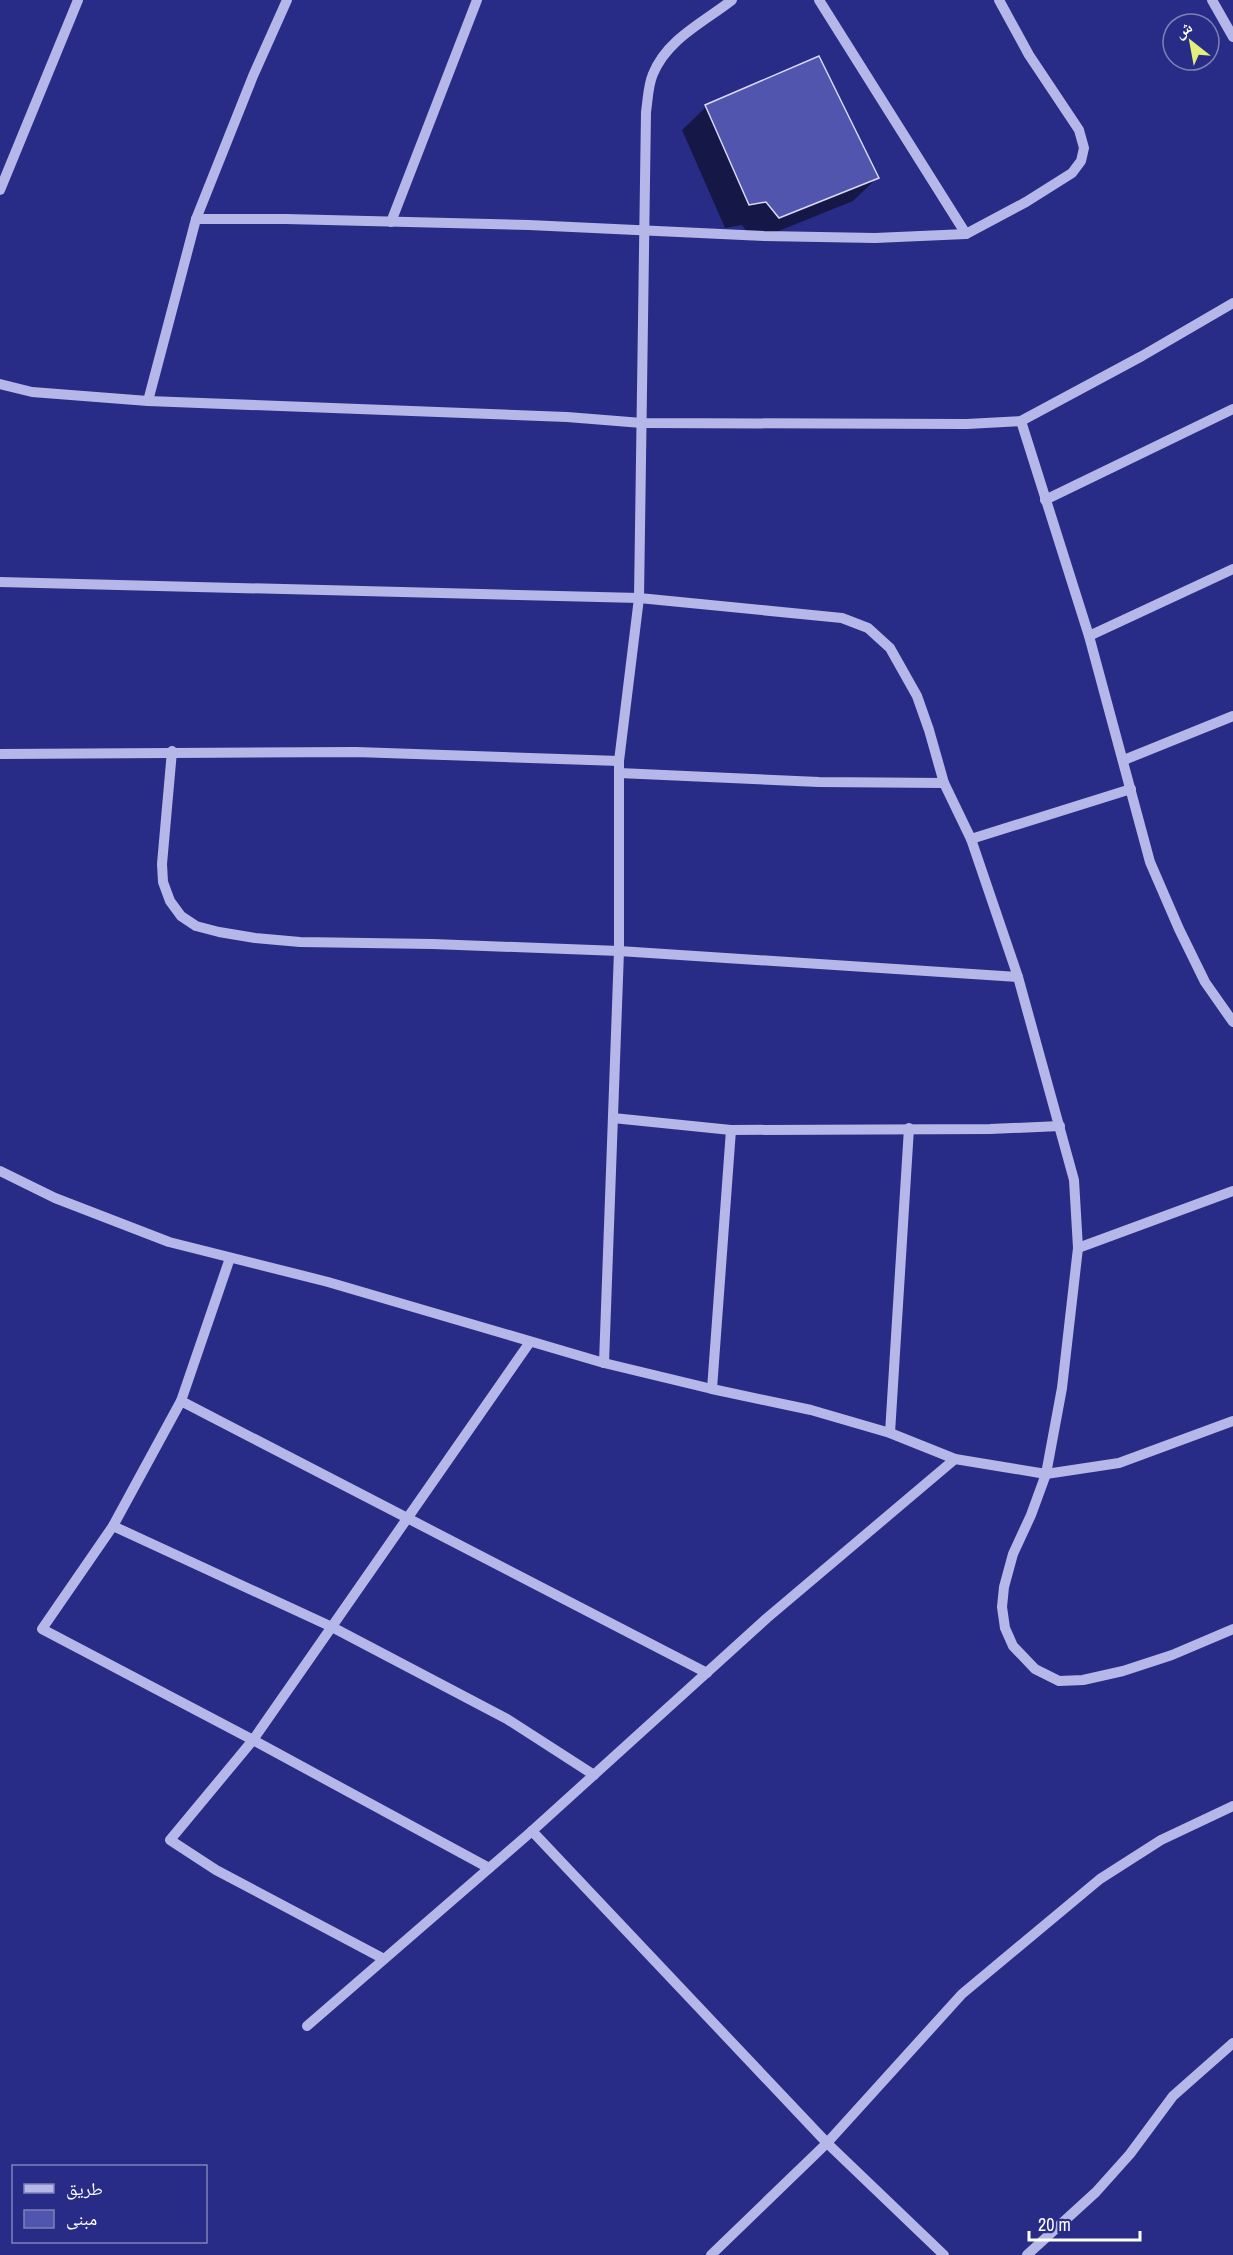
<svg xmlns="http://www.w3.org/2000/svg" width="1233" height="2255" viewBox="0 0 1233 2255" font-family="'Archivo Narrow','Noto Naskh Arabic',sans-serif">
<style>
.shadow{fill:#0007}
.building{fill:#5255ad;stroke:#d8d9f6;stroke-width:1.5}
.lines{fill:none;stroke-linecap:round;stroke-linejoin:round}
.minor{stroke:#b5b7e8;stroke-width:10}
</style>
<rect width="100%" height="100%" fill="#292c86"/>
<path class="shadow" d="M706 107 877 178 853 201 754 241 742 225 725 228 682 130Z"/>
<path class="building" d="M819 56 879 178 779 218 766 202 749 205 705 105Z"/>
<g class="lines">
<g class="minor">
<path d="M819 0 966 234"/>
<path d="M1212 0 1233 37"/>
<path d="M0 190 78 0"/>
<path d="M196 219H286L529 225 764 236 875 238 966 234 1026 202 1072 173 1081 161 1084 148 1079 130 1029 55 999 0"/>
<path d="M391 222 477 0"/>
<path d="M0 384 32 392 148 401 567 417 642 423 967 424 1021 421 1142 356 1233 303"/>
<path d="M148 401 196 219 253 76 287 0"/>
<path d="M1021 421 1089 636 1150 862 1179 929 1205 982 1233 1022"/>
<path d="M1045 500 1233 409"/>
<path d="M0 582 639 598 842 618 868 628 890 648 917 696 929 730 944 783 971 839 1018 977 1074 1180 1078 1248 1062 1388 1046 1474 1031 1515 1013 1554 1004 1587 1002 1607 1005 1628 1013 1646 1035 1669 1059 1681 1083 1680 1123 1671 1172 1655 1233 1629"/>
<path d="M1089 636 1233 569"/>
<path d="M172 751 162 864 163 882 170 901 181 916 196 926 219 932 255 938 300 942 433 944 619 951 1018 977"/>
<path d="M0 754 356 752 619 761"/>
<path d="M1124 760 1233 716"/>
<path d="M619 773 819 782 944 783"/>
<path d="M971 839 1131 789"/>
<path d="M613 1118 731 1130 990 1129 1060 1126"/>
<path d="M0 1171 55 1198 169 1242 328 1282 604 1363 712 1389 811 1410 890 1433 955 1459 1046 1474 1119 1463 1233 1421"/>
<path d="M1078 1248 1233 1191"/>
<path d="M230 1258 181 1401 113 1526 42 1629 253 1740 489 1868"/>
<path d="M604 1363 619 951V761L639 598 646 112C648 99 648 85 653 74 667 39 704 22 732 0"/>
<path d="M712 1389 731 1130"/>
<path d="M181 1401 707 1673"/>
<path d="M890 1433 909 1128"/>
<path d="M113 1526 332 1627 507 1719 594 1775"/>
<path d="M532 1831 827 2143 944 2255"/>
<path d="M384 1959 216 1870 170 1840 253 1740 530 1342"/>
<path d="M307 2026 532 1831 767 1618 955 1459"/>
<path d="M711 2255 827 2143 962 1994 1100 1879 1161 1840 1233 1806"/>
<path d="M1027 2255 1096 2192 1130 2154 1173 2096 1233 2043"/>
</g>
</g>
<rect x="12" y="2165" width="195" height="78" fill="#292c86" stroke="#7f80b6" stroke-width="1.5"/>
<rect x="24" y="2184" width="30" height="9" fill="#b5b7e8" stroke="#7f80b6" stroke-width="1.5"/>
<text x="66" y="2195" font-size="18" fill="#ffffff">طريق</text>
<rect x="24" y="2210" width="30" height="18" fill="#5255ad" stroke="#7f80b6" stroke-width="1.5"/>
<text x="66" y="2225" font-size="18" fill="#ffffff">مبنى</text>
<g transform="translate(1191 42) rotate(329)"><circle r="28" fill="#292c86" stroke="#7f80b6" stroke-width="1.5"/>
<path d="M0-4.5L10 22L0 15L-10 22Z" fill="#e1ef7c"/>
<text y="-9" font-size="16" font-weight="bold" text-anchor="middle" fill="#ffffff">ش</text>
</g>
<path d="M1029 2231v9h111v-9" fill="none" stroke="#ffffff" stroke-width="3"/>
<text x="1038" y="2231" font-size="18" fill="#ffffff" stroke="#292c86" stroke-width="4.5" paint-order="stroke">20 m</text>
</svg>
